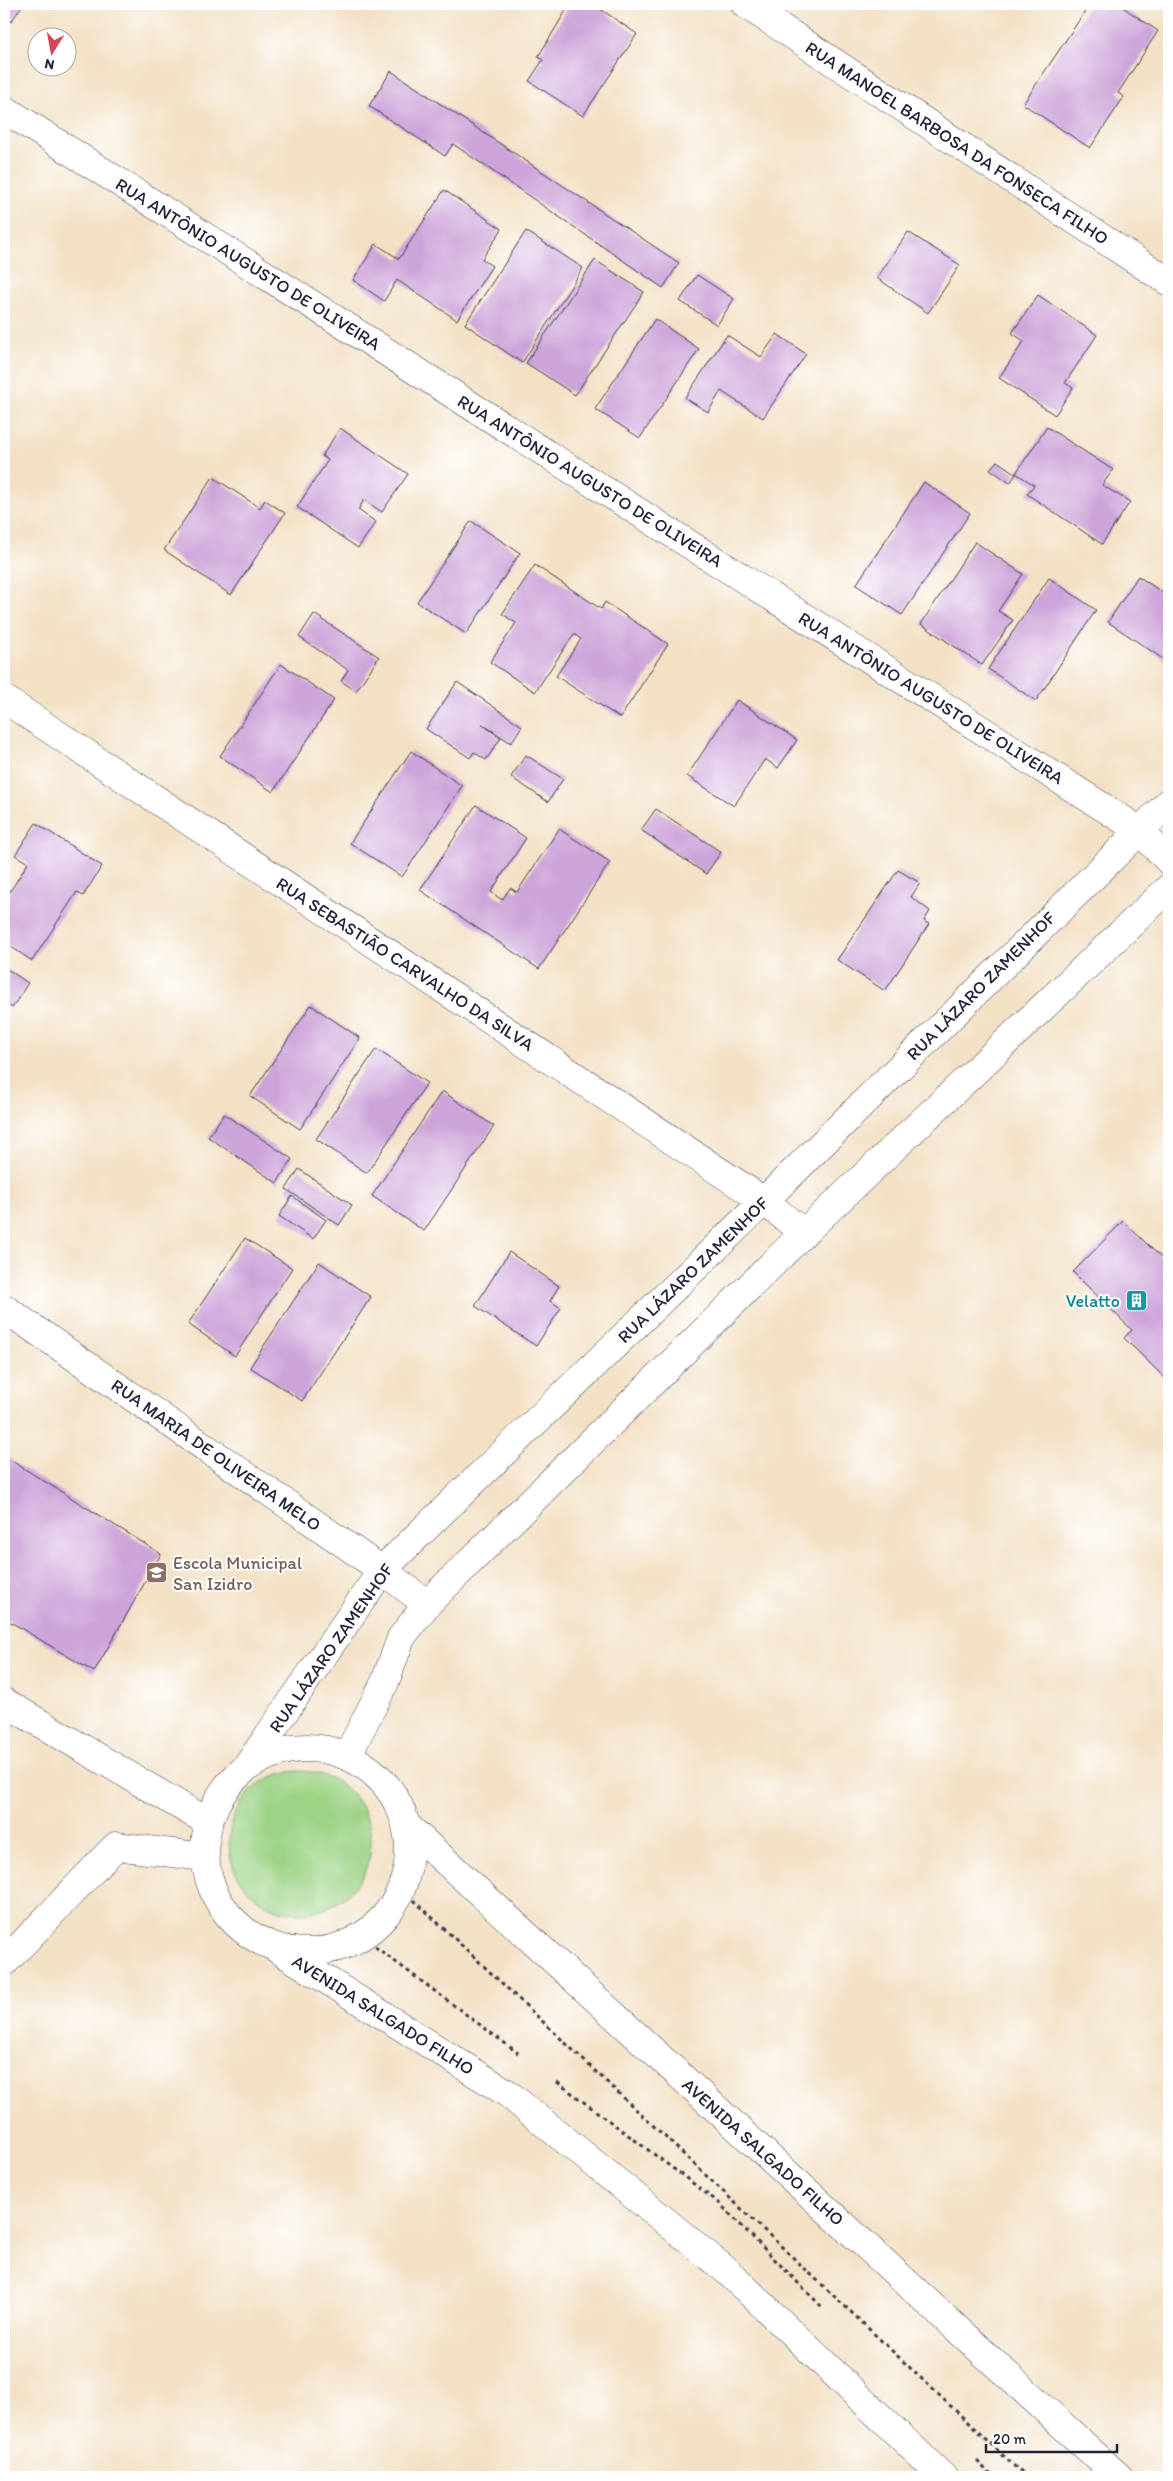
<svg xmlns="http://www.w3.org/2000/svg" width="1173" height="2481" viewBox="0 0 1173 2481" font-family="Itim,sans-serif">
<style>
.green{fill:#9cd385;stroke:#5f7a60}
.building{fill:#cda4d9}
.lines{fill:none;stroke-linecap:round;stroke-linejoin:round}
.minor-casing{stroke:#413f50;stroke-width:29}
.tertiary-casing{stroke:#413f50;stroke-width:29}
.path{stroke:#413f50;stroke-width:3;stroke-dasharray:4 4;stroke-linecap:butt}
.minor{stroke:#fff;stroke-width:28}
.tertiary{stroke:#fff;stroke-width:28}
.labels{text-anchor:middle;stroke-width:4;stroke-linejoin:round;paint-order:stroke}
.street-label{font-size:18px;fill:#22223b;stroke:#fff}
.culture-label{font-size:18px;fill:#0d838f;stroke:#fff;text-anchor:end}
.education-label{font-size:18px;fill:#785e54;stroke:#fff;text-anchor:start}
</style>
<rect width="100%" height="100%" fill="#fff"/>
<filter id="ink" filterUnits="userSpaceOnUse"><feTurbulence type="fractalNoise" baseFrequency=".02" numOctaves="2"/><feDisplacementMap in="SourceGraphic" scale="10" xChannelSelector="R" yChannelSelector="G"/><feConvolveMatrix kernelMatrix="1 2 1 2 8 2 1 2 1" color-interpolation-filters="sRGB"/></filter>
<filter id="wash" filterUnits="userSpaceOnUse"><feTurbulence type="fractalNoise" baseFrequency=".0096" numOctaves="4" result="noise"/><feDisplacementMap in="SourceGraphic" scale="20" xChannelSelector="R" yChannelSelector="G"/><feGaussianBlur stdDeviation="1.12" result="paint"/><feColorMatrix in="noise" values="0 0 0 0 0 0 0 0 0 0 0 0 0 0 0 0 0 1.4 0 .05"/><feComposite in="paint" operator="in"/></filter>
<g filter="url(#wash)">
<rect width="100%" height="100%" fill="#f3e1c5"/>
<circle class="green" cx="300" cy="1842" r="71"/>
<g id="blocks">
<g class="building">
<path d="M4 4H23L11 22 4 17Z"/>
<path d="M570 4H593L637 34 583 116 529 81 543 60 538 57Z"/>
<path d="M1090 4H1118L1158 31 1118 93 1124 97 1090 148 1023 104Z"/>
<path d="M391 71 679 263 663 288 453 144 445 156 369 106Z"/>
<path d="M444 190 502 229 482 259 492 266 457 320 397 280 384 301 353 280 376 244 399 259Z"/>
<path d="M526 231 583 268 522 363 465 324Z"/>
<path d="M908 232 960 265 928 313 877 278Z"/>
<path d="M595 260 644 292 575 395 526 363Z"/>
<path d="M697 275 734 299 717 325 680 301Z"/>
<path d="M1038 295 1097 335 1065 383 1073 388 1055 415 999 378 1024 341 1012 333Z"/>
<path d="M655 319 699 349 640 438 595 409Z"/>
<path d="M777 334 806 354 763 418 721 391 708 412 685 398 727 335 761 357Z"/>
<path d="M1047 427 1113 470 1102 485 1130 502 1102 544 1027 494 1034 485 1016 473Z"/>
<path d="M340 428 408 474 382 512 364 500 358 510 376 522 358 548 297 507 328 460 322 456Z"/>
<path d="M997 461 1016 474 1010 483 990 469Z"/>
<path d="M213 477 260 508 265 500 285 513 231 595 164 550Z"/>
<path d="M924 482 970 513 902 615 856 585Z"/>
<path d="M471 521 520 553 466 634 417 602Z"/>
<path d="M975 542 1023 574 998 611 1013 620 982 665 921 624Z"/>
<path d="M535 565 601 609 605 602 668 644 620 718 556 676 581 639 574 634 535 692 490 662 516 623 502 614Z"/>
<path d="M1138 576 1169 597V663L1108 622Z"/>
<path d="M1049 578 1096 610 1036 701 988 669Z"/>
<path d="M314 614 379 657 356 691 341 681 348 670 299 637Z"/>
<path d="M281 664 334 700 273 792 220 756Z"/>
<path d="M457 682 522 726 511 743 482 724 501 738 486 760 474 752 470 758 426 729Z"/>
<path d="M737 700 797 740 778 768 765 759 734 806 687 776Z"/>
<path d="M411 751 462 786 402 877 350 843Z"/>
<path d="M526 755 563 779 548 802 511 777Z"/>
<path d="M476 805 526 838 491 892 502 900 510 888 517 892 559 829 610 862 539 969 420 890Z"/>
<path d="M656 809 721 852 706 874 641 830Z"/>
<path d="M36 823 102 866 83 896 77 892 32 961 4 942V901L28 863 15 855Z"/>
<path d="M898 870 920 883 911 897 930 911 924 921 929 924 885 991 837 960Z"/>
<path d="M4 967 28 983 12 1008 4 1002Z"/>
<path d="M311 1005 360 1038 300 1129 250 1096Z"/>
<path d="M376 1049 427 1083 367 1173 316 1139Z"/>
<path d="M442 1091 494 1126 424 1231 372 1196Z"/>
<path d="M224 1114 292 1159 277 1183 208 1137Z"/>
<path d="M299 1169 352 1205 339 1225 286 1189Z"/>
<path d="M292 1196 326 1220 313 1239 279 1216Z"/>
<path d="M1123 1221 1169 1265V1382L1124 1338 1132 1330 1073 1272Z"/>
<path d="M245 1238 292 1268 235 1356 188 1324Z"/>
<path d="M509 1252 559 1286 550 1301 561 1308 536 1346 475 1306Z"/>
<path d="M319 1262 371 1297 302 1401 250 1367Z"/>
<path d="M4 1456 161 1554 94 1672 4 1618Z"/>
</g>
</g>
</g>
<g filter="url(#ink)">
<use href="#blocks" fill-opacity="0" stroke="#413f50" stroke-width="1"/>
<g class="lines">
<defs>
<g id="minor">
<path d="M745 4 1169 282"/>
<path d="M4 109 1139 830 1169 861"/>
<path d="M4 699 764 1201 804 1233"/>
<path d="M4 1308 382 1570 427 1604"/>
<path d="M4 1702 208 1822"/>
<circle cx="307" cy="1850" r="102"/>
<path d="M347 1756 385 1682 401 1638 427 1604 804 1233 1169 888"/>
<path d="M248 1765 382 1570 764 1201 1169 802"/>
<path d="M4 1963 116 1846 204 1857"/>
</g>
<g id="tertiary">
<path d="M407 1826 1119 2477"/>
<path d="M274 1947 507 2093 727 2271 943 2477"/>
</g>
</defs>
<use href="#minor" class="minor-casing"/>
<use href="#tertiary" class="tertiary-casing"/>
<g class="path">
<path d="M402 1889 1026 2477"/>
<path d="M362 1937 518 2053"/>
<path d="M557 2082 718 2202 824 2309"/>
<path d="M977 2461 993 2477"/>
</g>
<use href="#minor" class="minor"/>
<use href="#tertiary" class="tertiary"/>
</g>
</g>
<defs>
<symbol id="building-square" viewBox="-11 -11 22 22"><rect x="-9" y="-9" width="18" height="18" rx="4" fill="#0f9aa8" stroke="#fff"/><path d="M-4-6H4V6H1V3H-1V6H-4ZM-2.5-4.3h1.7v1.8h-1.7ZM.8-4.3h1.7v1.8H.8ZM-2.5-1h1.7V.8h-1.7ZM.8-1h1.7V.8H.8Z" fill="#fff"/></symbol>
<symbol id="school-square" viewBox="-11 -11 22 22"><rect x="-9" y="-9" width="18" height="18" rx="4" fill="#8d6e63" stroke="#fff"/><path d="M0-5L7-2L0 1L-7-2ZM-4 1L0 2.5L4 1V4Q0 6-4 4Z" fill="#fff"/></symbol>
</defs>
<g fill-rule="evenodd">
<use href="#building-square" x="1124" y="1288" width="25" height="25"/>
<use href="#school-square" x="144" y="1560" width="25" height="25"/>
</g>
<g class="labels">
<g class="street-label">
<text transform="translate(957 143) rotate(33)" y="6">RUA MANOEL BARBOSA DA FONSECA FILHO</text>
<text transform="translate(248 264) rotate(32)" y="6">RUA ANTÔNIO AUGUSTO DE OLIVEIRA</text>
<text transform="translate(590 481) rotate(32)" y="6">RUA ANTÔNIO AUGUSTO DE OLIVEIRA</text>
<text transform="translate(931 698) rotate(32)" y="6">RUA ANTÔNIO AUGUSTO DE OLIVEIRA</text>
<text transform="translate(405 964) rotate(33)" y="6">RUA SEBASTIÃO CARVALHO DA SILVA</text>
<text transform="translate(981 986) rotate(-45)" y="6">RUA LÁZARO ZAMENHOF</text>
<text transform="translate(693 1270) rotate(-44)" y="6">RUA LÁZARO ZAMENHOF</text>
<text transform="translate(216 1455) rotate(35)" y="6">RUA MARIA DE OLIVEIRA MELO</text>
<text transform="translate(331 1648) rotate(-55)" y="6">RUA LÁZARO ZAMENHOF</text>
<text transform="translate(383 2015) rotate(32)" y="6">AVENIDA SALGADO FILHO</text>
<text transform="translate(763 2152) rotate(42)" y="6">AVENIDA SALGADO FILHO</text>
</g>
<g class="culture-label">
<text x="1120" y="1307">Velatto</text>
</g>
<g class="education-label">
<text x="173" y="1569">Escola Municipal<tspan x="173" dy="21">San Izidro</tspan></text>
</g>
</g>
<rect width="1173" height="2481" fill="none" stroke="#fff" stroke-width="20"/>
<g transform="translate(52 52) rotate(191)"><circle r="24" fill="#ffffff" stroke="#a7a7b1"/>
<path d="M0-4L9 19L0 12L-9 19Z" fill="#d1495b"/>
<text y="-8" font-size="14" font-weight="bold" text-anchor="middle" fill="#22223b">N</text>
</g>
<path d="M986 2444v8h131v-8" fill="none" stroke="#22223b" stroke-width="2.5"/>
<text x="993" y="2444" font-size="15" fill="#22223b" stroke="#ffffff" stroke-width="4" paint-order="stroke">20 m</text>
</svg>
